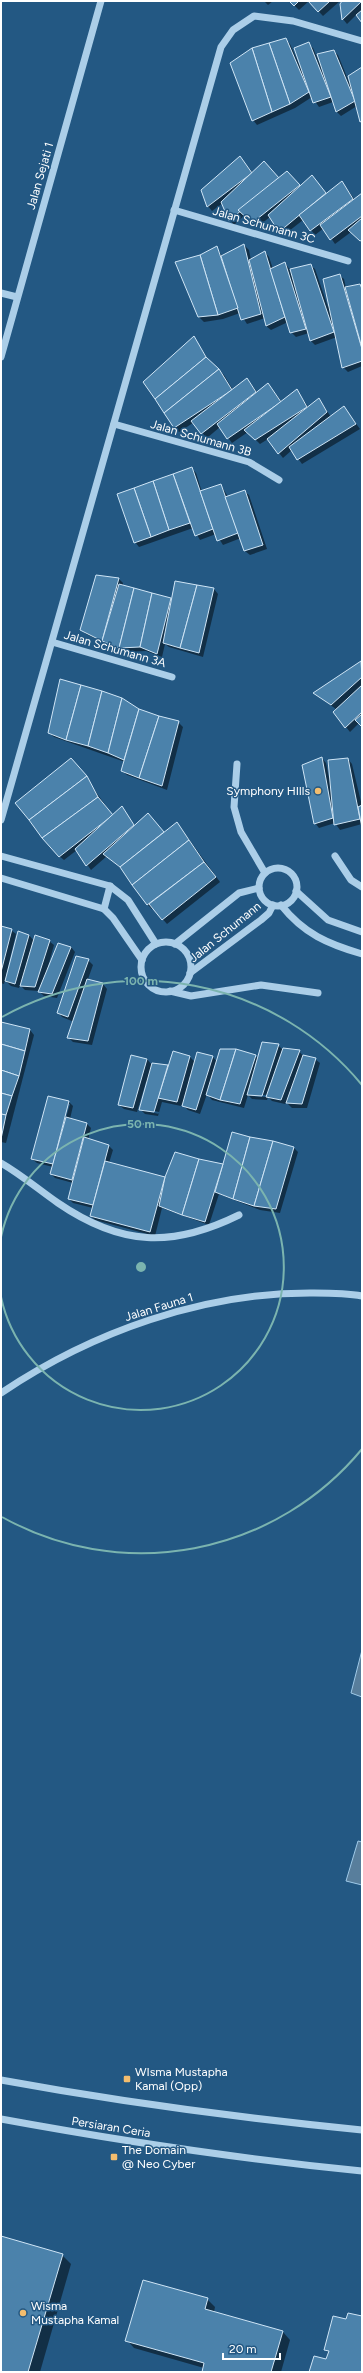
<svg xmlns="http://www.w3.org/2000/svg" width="363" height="2373" viewBox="0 0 363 2373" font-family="Figtree,sans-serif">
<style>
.water{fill:#587e9c;stroke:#9fcae9}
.shadow{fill:#0007;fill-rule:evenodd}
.building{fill:#4b82ab;stroke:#cfe5f6}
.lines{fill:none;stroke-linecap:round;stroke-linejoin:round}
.minor{stroke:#abcee8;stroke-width:7}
.ring{fill:none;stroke:#7bb4af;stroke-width:2}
.poi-dot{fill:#f3bd6e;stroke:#235883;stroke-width:1.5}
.labels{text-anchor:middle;stroke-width:3;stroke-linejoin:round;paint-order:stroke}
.street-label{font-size:12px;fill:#fff;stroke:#235883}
.poi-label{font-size:12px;fill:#fff;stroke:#235883;text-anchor:start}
.centre{fill:#7bb4af;stroke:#235883;stroke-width:2}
.ring-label{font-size:12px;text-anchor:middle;font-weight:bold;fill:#7bb4af;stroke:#235883;stroke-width:3;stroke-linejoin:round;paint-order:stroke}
</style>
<rect width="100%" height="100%" fill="#235883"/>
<g class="water">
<path d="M362 1650V1697L351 1693Z"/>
<path d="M358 1841 362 1842V1885L346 1881Z"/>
</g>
<g class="shadow">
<path d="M264 1H273L268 5Z"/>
<path d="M290 1H309L299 10Z"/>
<path d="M309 1H340L323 16Z"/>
<path d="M344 1H362V22L357 14 347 24 343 19Z"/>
<path d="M285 39 290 44 299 64 308 44 313 48 319 62 333 51 338 55 349 82 362 68V122L357 106 341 116 336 111 333 102 319 107 312 97 295 108 257 125 253 120Z"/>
<path d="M240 157 253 173 279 179 287 173 300 187 316 181 327 194 342 182 355 200 362 194V242L351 232 335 244 324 228 315 235 303 220 284 235 270 217 257 227 245 215 234 225 230 220 223 203 212 211 208 206Z"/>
<path d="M244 245 249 250 251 260 265 252 269 257 273 269 285 263 290 270 310 265 315 269 328 307 339 275 344 279 346 288 360 285 362 287V366L348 372 343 367 337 337 315 345 311 341 309 333 296 337 291 332 288 322 271 330 266 326 265 318 247 324 240 313 223 319 204 322 199 317 201 256 216 247 222 256Z"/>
<path d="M194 338 210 362 224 375 233 390 247 379 258 393 268 384 282 402 297 391 309 408 319 399 331 417 344 407 360 429 302 464 292 450 283 458 268 439 260 444 248 432 232 443 220 427 207 438 193 423 179 432 175 428Z"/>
<path d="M192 469 196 473 202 492 221 485 228 497 244 491 249 495 267 549 250 555 245 551 241 538 223 545 216 534 200 540 193 528 139 547 135 542 118 494Z"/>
<path d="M97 576 119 579 123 583V586L172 599 214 589 218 594 203 657 169 647 165 644 162 657 146 651 124 652 86 634 82 630Z"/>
<path d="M361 662 362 726 359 723 350 732 334 712 337 710 315 693Z"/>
<path d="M122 699 139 710 178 722 183 727 167 790 127 775 122 771 125 762 54 737 49 733Z"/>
<path d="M322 758 326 763 329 778 348 759 352 764 362 806V824L340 830 335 823 319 828 315 823Z"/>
<path d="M76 764 113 816 122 808 135 826 152 819 164 833 177 823 220 882 167 924 153 908 152 909 147 904 122 869 107 856 91 870 77 850 64 860 59 856Z"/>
<path d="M1 927 11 930 16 934 6 975 8 976 29 935 34 941H49L54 945 45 977 71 947 75 952 57 998 44 996 39 991 25 990 20 985 19 988 11 986 5 980 4 984 1 983Z"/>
<path d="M88 960 93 965 88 979 103 984 107 989 92 1045 73 1042 68 1037 74 1022 62 1017 58 1012Z"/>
<path d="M1 1023 30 1030 34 1035 6 1143 1 1142Z"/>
<path d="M278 1045 283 1050 299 1051 303 1056 315 1059 320 1063 307 1108H292L286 1102 285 1104 272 1101 268 1097 267 1100 252 1099 248 1095 244 1108 212 1100 207 1094 200 1114 188 1110 182 1104 181 1106 162 1102 158 1116 145 1114 140 1109 148 1083 146 1082 137 1112 124 1109 119 1105 147 1059 152 1065 169 1068 174 1052 190 1057 195 1062 197 1053 213 1057 217 1062 255 1056 258 1058ZM252 1094 267 1095V1097L252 1096ZM145 1109 159 1112V1114L145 1111Z"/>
<path d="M49 1097 69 1102 73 1106 70 1119 87 1124 91 1128 88 1140 108 1145 113 1150 109 1163 166 1178 294 1148 298 1152 280 1213 260 1210 219 1194 209 1225 162 1208 155 1236 95 1220 91 1216 93 1208 73 1203 69 1199 73 1183 55 1178 51 1174 53 1167 37 1163 32 1159ZM68 1104H70L62 1131 61 1130Z"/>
<path d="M1 2237 62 2255 71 2264 40 2372H1Z"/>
<path d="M207 2299 215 2307 214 2312 283 2332 290 2340 281 2372H203L204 2368 134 2348 127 2340Z"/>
</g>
<g class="building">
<path d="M289 1H299L294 6Z"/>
<path d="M308 1H330L318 12Z"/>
<path d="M342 1H362L342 20 340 4Z"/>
<path d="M362 10V23L356 15Z"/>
<path d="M286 38 309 92 290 104 269 43Z"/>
<path d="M309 42 331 97 313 103 294 48Z"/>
<path d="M269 43 290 104 272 112 252 48Z"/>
<path d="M252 48 272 112 252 121 230 63Z"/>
<path d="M334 50 355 101 336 112 317 54Z"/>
<path d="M362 67V121L360 122 348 76Z"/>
<path d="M240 156 252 173 207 207 201 190Z"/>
<path d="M264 161 279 178 229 221 221 202Z"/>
<path d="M287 171 300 185 252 223 238 210Z"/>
<path d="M312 175 326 193 279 232 268 215Z"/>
<path d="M342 181 353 199 310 231 299 215Z"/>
<path d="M362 193V216L330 240 320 225Z"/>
<path d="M362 218V240L360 241 348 230Z"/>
<path d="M244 244 261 314 241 320 221 256Z"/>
<path d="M217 246 238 308 218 315 200 255Z"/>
<path d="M265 251 285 317 266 326 249 260Z"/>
<path d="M200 255 218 315 198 317 175 262Z"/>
<path d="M285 262 306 329 290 333 270 269Z"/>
<path d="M311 264 334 332 310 341 290 269Z"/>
<path d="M340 274 362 349V361L342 368 323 279Z"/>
<path d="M360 284 362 289V348L345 287Z"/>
<path d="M194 336 206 357 155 399 143 382Z"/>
<path d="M206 357 219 369 164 413 155 399Z"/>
<path d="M219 369 232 390 174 428 164 413Z"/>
<path d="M247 378 256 392 201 434 191 421Z"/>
<path d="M268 383 281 402 227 439 217 424Z"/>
<path d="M297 389 307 407 255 440 244 430Z"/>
<path d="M319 398 327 412 278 454 267 439Z"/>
<path d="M344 406 356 424 297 460 289 447Z"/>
<path d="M192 467 213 529 195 536 173 474Z"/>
<path d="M173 474 190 523 169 530 153 481Z"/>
<path d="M153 481 169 530 151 537 134 488Z"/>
<path d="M221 484 238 533 217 541 200 491Z"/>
<path d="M134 488 151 537 134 543 117 494Z"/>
<path d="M245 490 263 545 244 551 225 497Z"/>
<path d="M96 575 119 578 102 641 80 630Z"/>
<path d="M175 581 197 585 180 648 163 643Z"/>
<path d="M119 584 134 588 119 648 102 641Z"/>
<path d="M197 585 214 588 199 653 180 648Z"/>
<path d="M134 588 152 593 140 647 119 648Z"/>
<path d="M152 593 171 598 157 654 140 647Z"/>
<path d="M361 661 362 677 331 705 313 693Z"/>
<path d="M60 679 81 685 66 740 48 733Z"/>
<path d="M81 685 102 691 88 746 66 740Z"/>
<path d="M362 685V712L345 728 333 712Z"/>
<path d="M102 691 122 698 108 753 88 746Z"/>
<path d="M122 698 139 709 124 760 108 753Z"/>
<path d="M139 709 159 716 139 778 121 771Z"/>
<path d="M362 714V727L355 720Z"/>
<path d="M159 716 179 721 162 786 139 778Z"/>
<path d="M322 757 333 818 314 824 302 765Z"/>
<path d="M71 758 87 776 29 820 15 803Z"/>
<path d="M348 758 360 819 334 825 328 760Z"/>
<path d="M87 776 98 797 42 838 29 820Z"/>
<path d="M98 797 113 815 59 857 42 838Z"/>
<path d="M362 805V828L358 807Z"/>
<path d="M122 806 134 825 86 866 75 849Z"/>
<path d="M148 813 164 832 120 867 103 854Z"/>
<path d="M177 822 189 840 132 885 120 867Z"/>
<path d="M189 840 204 862 147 905 132 885Z"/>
<path d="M204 862 216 877 162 920 149 904Z"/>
<path d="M1 926 12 929 1 972Z"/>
<path d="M18 931 29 935 15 984 5 981Z"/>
<path d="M35 935 50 940 35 987 20 986Z"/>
<path d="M58 943 71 947 52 994 38 992Z"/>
<path d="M76 956 89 959 68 1017 57 1013Z"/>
<path d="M87 979 103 983 88 1041 67 1038Z"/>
<path d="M1 1022 30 1029 25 1051 1 1044Z"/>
<path d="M262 1042 279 1044 262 1096 247 1095Z"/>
<path d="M1 1044 25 1051 19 1076 1 1070Z"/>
<path d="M283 1048 300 1050 281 1100 266 1097Z"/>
<path d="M220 1049H236L220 1100 206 1095Z"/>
<path d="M236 1049 256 1055 240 1104 220 1100Z"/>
<path d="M173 1051 190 1056 177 1102 158 1098Z"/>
<path d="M197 1052 213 1056 196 1110 182 1106Z"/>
<path d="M131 1055 147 1059 133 1108 118 1105Z"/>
<path d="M303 1055 316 1058 302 1104 286 1103Z"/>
<path d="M152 1063 168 1065 154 1112 139 1110Z"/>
<path d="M1 1070 19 1076 12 1096 1 1093Z"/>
<path d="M1 1093 12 1096 6 1115 1 1114Z"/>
<path d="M48 1096 69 1101 53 1164 31 1159Z"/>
<path d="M1 1114 6 1115 1 1139Z"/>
<path d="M66 1117 87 1123 72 1180 50 1174Z"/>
<path d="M232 1132 250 1137 233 1199 215 1192Z"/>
<path d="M84 1137 109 1145 93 1205 68 1199Z"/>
<path d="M250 1137 273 1141 254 1206 233 1199Z"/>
<path d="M273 1141 294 1147 276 1209 254 1206Z"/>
<path d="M175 1152 199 1159 182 1215 159 1206 165 1177Z"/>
<path d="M199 1159 223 1164 205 1222 182 1215Z"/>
<path d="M105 1161 165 1177 150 1232 90 1216Z"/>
<path d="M1 2236 63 2254 28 2372H1Z"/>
<path d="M143 2280 208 2298 205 2309 283 2331 271 2372H202L204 2363 125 2341Z"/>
<path d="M348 2313 362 2316V2372H309L314 2356 326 2359 329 2351 324 2350 333 2316 346 2319Z"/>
</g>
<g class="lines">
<g class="minor">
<path d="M174 210 348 261"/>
<path d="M1 293 17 297"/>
<path d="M1 357 101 1"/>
<path d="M114 424 249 462 279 480"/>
<path d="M52 642 172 677"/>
<path d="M237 764 234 807 241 832 265 873"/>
<path d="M1 820 221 47 233 30 254 16 293 21 362 41"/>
<path d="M1 856 110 886 128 900 156 944"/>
<path d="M335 856 351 880 362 887"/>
<circle cx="278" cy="887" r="19"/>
<path d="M1 878 104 909 113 918 142 960"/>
<path d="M296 891 328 920 362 932"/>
<path d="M281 905C304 934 328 944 362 954"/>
<path d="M104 909 110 886"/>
<circle cx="166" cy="967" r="25"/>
<path d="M175 944 239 893 259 888"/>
<path d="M190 973 261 920 269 913 273 905"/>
<path d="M170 991 191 996 261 985 318 993"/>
<path d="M1 1163C22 1175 39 1190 58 1203 121 1246 172 1248 239 1215"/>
<path d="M1 1393C92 1332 203 1292 314 1293 330 1293 346 1293 362 1296"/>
<path d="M1 2080C121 2102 241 2118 362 2130"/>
<path d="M1 2119C121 2141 241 2159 362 2171"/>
</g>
</g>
<g class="ring">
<path d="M1 1237A143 143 0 1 1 1 1297"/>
<path d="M362 1449A286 286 0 0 1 2 1517M2 1017A286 286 0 0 1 362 1085"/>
</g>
<g class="poi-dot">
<circle cx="318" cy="791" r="4"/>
<rect x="123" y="2075" width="8" height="8" rx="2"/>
<rect x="110" y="2153" width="8" height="8" rx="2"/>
<circle cx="23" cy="2313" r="4"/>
</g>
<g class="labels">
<g class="street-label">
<text transform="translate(40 176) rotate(-74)" y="4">Jalan Sejati 1</text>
<text transform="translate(264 225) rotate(16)" y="4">Jalan Schumann 3C</text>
<text transform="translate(201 438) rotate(16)" y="4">Jalan Schumann 3B</text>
<text transform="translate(115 649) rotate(16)" y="4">Jalan Schumann 3A</text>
<text transform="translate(225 932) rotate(-39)" y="4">Jalan Schumann</text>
<text transform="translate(159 1307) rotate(-17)" y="4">Jalan Fauna 1</text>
<text transform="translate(111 2127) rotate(9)" y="4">Persiaran Ceria</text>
</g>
<g class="poi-label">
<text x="310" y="795" text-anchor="end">Symphony HIlls</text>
<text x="135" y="2076">WIsma Mustapha<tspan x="135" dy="14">Kamal (Opp)</tspan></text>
<text x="122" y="2154">The Domain<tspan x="122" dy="14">@ Neo Cyber</tspan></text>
<text x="31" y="2310">Wisma<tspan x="31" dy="14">Mustapha Kamal</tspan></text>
</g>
</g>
<circle cx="141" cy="1267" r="6" class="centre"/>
<g class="ring-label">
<text x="141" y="985">100 m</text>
<text x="141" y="1128">50 m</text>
</g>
<rect width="363" height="2373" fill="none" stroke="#ffffff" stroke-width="4"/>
<path d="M223 2353v6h57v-6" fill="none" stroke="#ffffff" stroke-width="2"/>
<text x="229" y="2353" font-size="12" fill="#ffffff" stroke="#235883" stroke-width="3" paint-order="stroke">20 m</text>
</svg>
